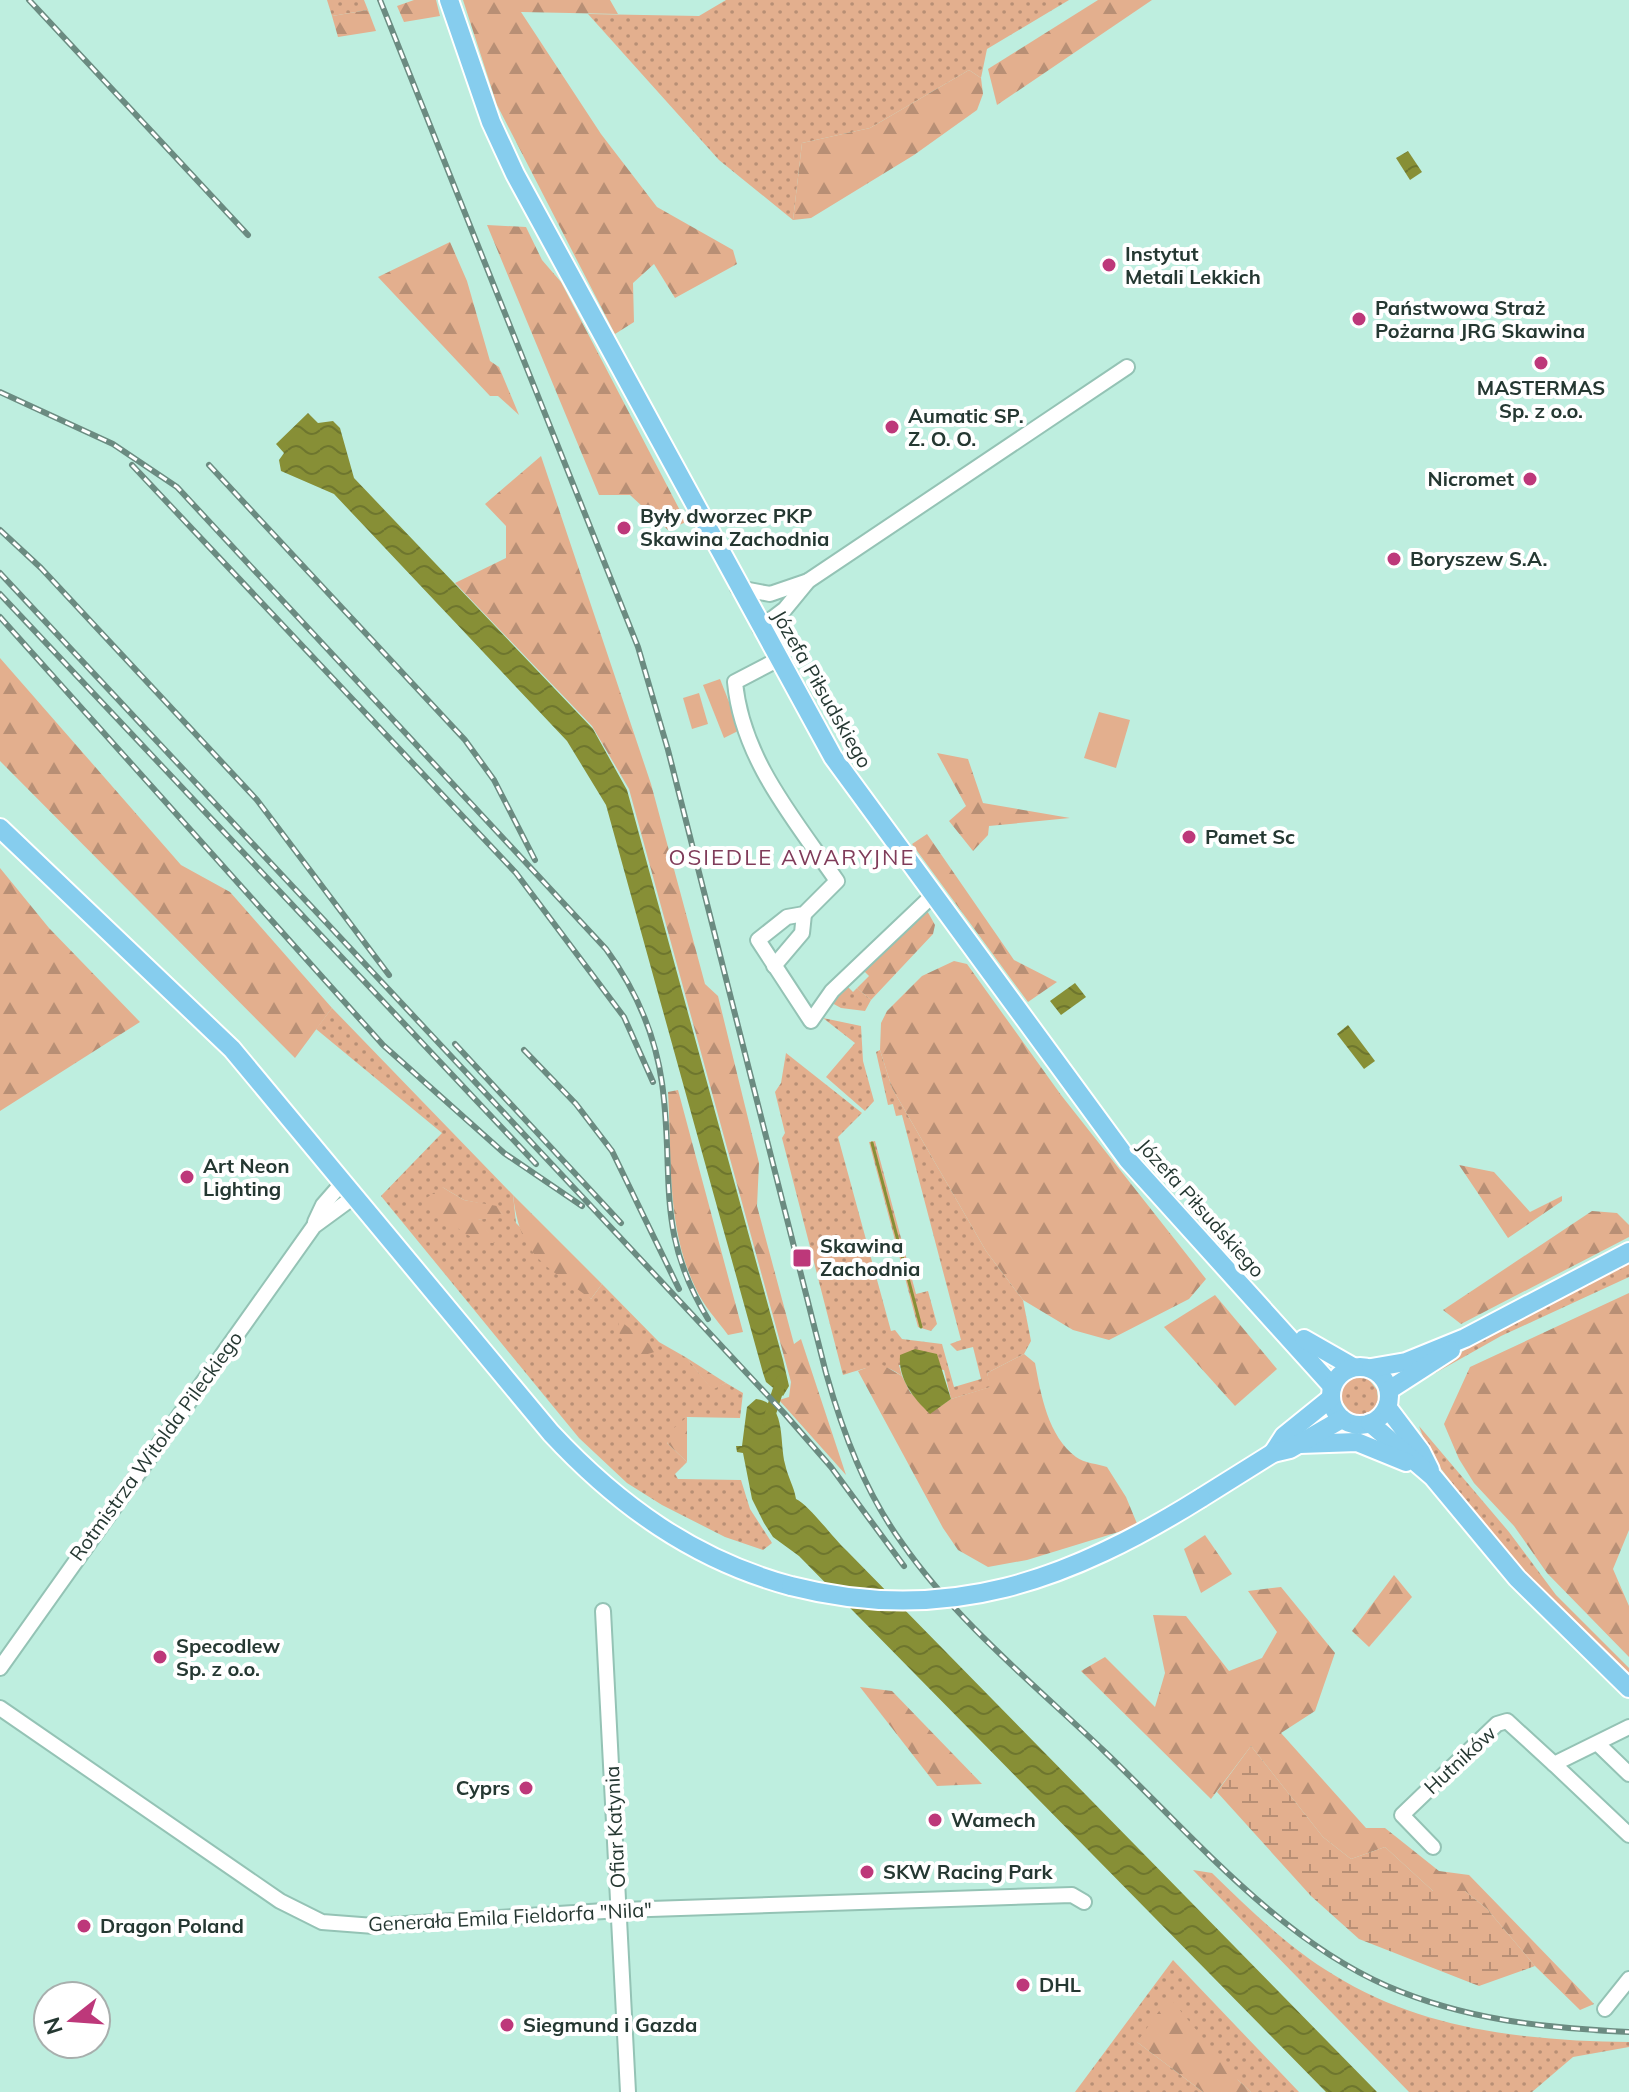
<svg xmlns="http://www.w3.org/2000/svg" width="1629" height="2092" viewBox="0 0 1629 2092" font-family="Mulish,sans-serif">
<style>
.grass{fill:url(#grass-dots);fill-rule:evenodd}
.forest{fill:url(#forest-firs)}
.wetland{fill:url(#wetland-marsh)}
.park{fill:#e3af8e}
.water{fill:url(#water-waves)}
.lines{fill:none;stroke-linecap:round;stroke-linejoin:round}
.stream{stroke:#878f36;stroke-width:3}
.canal{stroke:#878f36;stroke-width:11}
.minor-casing{stroke:#94c3b5;stroke-width:18}
.major-casing{stroke:#fff;stroke-width:22}
.minor{stroke:#fff;stroke-width:14}
.major{stroke:#86cdee;stroke-width:18}
.rail-casing{stroke:#6b8b81;stroke-width:6}
.rail{stroke:#fff;stroke-width:3;stroke-dasharray:9;stroke-linecap:butt}
.major-bridge-casing{stroke:#fff;stroke-width:22;stroke-linecap:butt}
.major-bridge{stroke:#86cdee;stroke-width:18}
.poi-dot{fill:#bd387a;stroke:#fff;stroke-width:3}
.labels{text-anchor:middle;stroke-width:8;stroke-linejoin:round;paint-order:stroke}
.poi-label{font-size:20px;font-weight:bold;fill:#253832;stroke:#fff;text-anchor:start}
.street-label{font-size:20px;fill:#253832;stroke:#fff}
.neighbourhood-label{font-size:22px;letter-spacing:2px;fill:#803c5a;stroke:#fff}
</style>
<defs>
<pattern id="grass-dots" width="8" height="8" patternUnits="userSpaceOnUse" patternTransform="scale(2)"><rect width="8" height="8" fill="#e3af8e"/><path d="M2 2h.1M6 6h.1" fill="none" stroke="#b88f75" stroke-width="1.8" stroke-linecap="round"/></pattern>
<pattern id="forest-firs" width="22" height="20" patternUnits="userSpaceOnUse" patternTransform="scale(2)"><rect width="22" height="20" fill="#e3af8e"/><path d="M5 1l3.5 6h-7zM16 11l3.5 6h-7z" fill="#b88f75"/></pattern>
<pattern id="wetland-marsh" width="20" height="14" patternUnits="userSpaceOnUse" patternTransform="scale(2)"><rect width="20" height="14" fill="#e3af8e"/><path d="M1 5h8M5 5V1M11 12h8M15 12V8" fill="none" stroke="#b88f75"/></pattern>
<pattern id="water-waves" width="16" height="10" patternUnits="userSpaceOnUse" patternTransform="scale(2)"><rect width="16" height="10" fill="#878f36"/><path d="M0 5q4-4 8 0t8 0" fill="none" stroke="#6e762e"/></pattern>
</defs>
<rect width="100%" height="100%" fill="#beeedf"/>
<g class="grass">
<path d="M327 0H364L368 10 332 16Z"/>
<path d="M726 0H1069L987 49 981 78 969 70 870 128 802 143 793 220 719 160 588 14 699 16Z"/>
<path d="M845 984 853 992 857 988 871 1000 865 1011 841 1008 832 1003 833 996Z"/>
<path d="M332 1008 513 1195 516 1223 591 1299 602 1284 659 1342 687 1358 712 1389 726 1383 743 1393 740 1418 687 1417 667 1443 687 1462 675 1474 678 1479 741 1480 750 1509 772 1543 763 1550 725 1537 662 1505 627 1483 579 1438 381 1196 442 1133 316 1029ZM442 1187 464 1200 497 1207 503 1215 477 1220 497 1243Z"/>
<path d="M823 1018 861 1026 863 1061 874 1101 865 1111 826 1077 855 1043Z"/>
<path d="M880 1050 892 1088 986 1251 1023 1300 1031 1341 1024 1354 987 1373 991 1387 951 1399 944 1370 899 1365 902 1376C881 1360 866 1368 843 1375L782 1138 785 1133 775 1092 781 1083 786 1053 862 1113 838 1137 891 1331 895 1330 902 1339 942 1344 954 1387 981 1379 973 1347 957 1351 950 1344 961 1340 902 1115 896 1116 893 1104 888 1105 876 1052Z"/>
<path d="M875 1141 916 1294 928 1291 937 1324 931 1331 918 1327 869 1142Z"/>
<path d="M1629 1263V1277L1501 1336 1423 1380 1420 1377 1510 1323Z"/>
<path d="M1357 1376 1367 1377 1377 1390 1379 1411 1373 1417 1353 1416 1341 1400 1343 1384Z"/>
<path d="M1419 1426 1509 1532 1556 1595 1629 1668V1679L1522 1574 1429 1453Z"/>
<path d="M1193 1870 1212 1873C1250 1910 1289 1948 1334 1975 1422 2030 1528 2041 1629 2042V2047L1573 2057 1532 2092H1409Z"/>
<path d="M1173 1960 1299 2092H1251L1238 2080 1137 2042 1203 2092H1075Z"/>
</g>
<g class="forest">
<path d="M414 0H436L440 16 404 22 397 6Z"/>
<path d="M463 0H610L618 14 521 12 601 134 657 207 733 250 737 264 675 298 654 264 633 283 634 322 615 334 497 105Z"/>
<path d="M1098 0H1152L997 105 988 69Z"/>
<path d="M368 10 376 31 338 37 332 16Z"/>
<path d="M969 70 981 78 983 94 977 110 914 155 811 218 793 220 802 143 870 128Z"/>
<path d="M487 225 526 227 542 260 561 282 686 522 668 530 630 495H599Z"/>
<path d="M450 242 467 281 490 361 499 367 519 415 498 396H490L378 277Z"/>
<path d="M541 456 651 784 705 984 718 996 759 1163 757 1206 794 1344 801 1339 846 1475 779 1400 789 1397 791 1382 629 789 592 726 455 583 506 558V526L485 504Z"/>
<path d="M0 658 181 865 230 892 332 1008 295 1058 0 761Z"/>
<path d="M937 753 968 759 983 803 1070 818 989 826 988 835 973 851 949 821 966 806Z"/>
<path d="M927 834 1014 960 1057 982 1028 1002 912 844Z"/>
<path d="M0 868 49 928 140 1022 0 1111Z"/>
<path d="M925 907 935 925 933 934 871 1000 857 988 869 976 861 968Z"/>
<path d="M954 961 967 964 1061 1095 1206 1279 1189 1299 1109 1340 1073 1330 1023 1300 986 1251 892 1088 880 1050 881 1023 887 1011 922 976Z"/>
<path d="M678 1090 743 1332 728 1335C717 1320 703 1305 696 1289 666 1228 672 1159 668 1092Z"/>
<path d="M1459 1165 1494 1172 1530 1212 1562 1196V1201L1508 1238Z"/>
<path d="M442 1187 464 1200 497 1206 504 1216 478 1220 498 1243C468 1245 446 1217 425 1199Z"/>
<path d="M513 1195 602 1284 591 1299C545 1265 520 1257 513 1195Z"/>
<path d="M1592 1211 1617 1213 1629 1225V1237L1461 1324 1443 1310Z"/>
<path d="M1629 1293V1530L1613 1569 1629 1606V1657L1547 1573 1514 1526 1474 1483 1459 1459 1444 1424 1470 1367Z"/>
<path d="M1215 1295 1277 1369 1235 1406 1164 1327Z"/>
<path d="M618 1319 658 1351 641 1356 620 1337Z"/>
<path d="M1024 1354 1035 1363C1041 1395 1048 1436 1076 1457 1084 1463 1098 1464 1107 1467L1126 1497 1138 1526 1027 1560 988 1567 958 1550 943 1528 858 1371 879 1363 902 1376 910 1392 930 1413 951 1399 990 1387 987 1373Z"/>
<path d="M687 1358 726 1383 712 1390Z"/>
<path d="M687 1417V1462L667 1443 674 1428Z"/>
<path d="M1205 1535 1232 1574 1201 1593 1184 1549Z"/>
<path d="M1394 1575 1412 1597 1369 1647 1352 1631Z"/>
<path d="M1281 1587 1335 1653 1315 1711 1281 1733 1366 1828H1385L1439 1871 1469 1875 1594 2004 1580 2010 1535 1966 1487 1909 1465 1891H1433L1385 1847 1351 1859 1323 1837 1251 1746 1211 1799 1081 1671 1105 1657 1155 1707 1165 1673 1153 1615 1186 1616 1229 1671 1262 1658 1277 1632 1248 1591Z"/>
<path d="M860 1687 892 1691 982 1784 937 1786Z"/>
<path d="M1169 1997 1238 2080 1251 2092H1203L1137 2042Z"/>
</g>
<path class="wetland" d="M1251 1746 1323 1837 1351 1859 1385 1847 1433 1891H1465L1487 1909 1535 1966 1479 1986 1359 1939 1311 1896 1217 1792Z"/>
<g class="park">
<path d="M720 679 740 730 724 738 703 685Z"/>
<path d="M699 693 708 724 692 729 683 698Z"/>
<path d="M1099 712 1130 720 1116 768 1084 758Z"/>
</g>
<g class="water">
<path d="M1408 151 1422 172 1410 180 1396 158Z"/>
<path d="M308 413 318 423 333 421 340 428 354 478 593 729 627 790 783 1360 789 1386 783 1396 766 1382 763 1373 606 805 567 741 334 494 281 471 279 460 284 453 276 444Z"/>
<path d="M1075 983 1086 997 1061 1015 1050 1001Z"/>
<path d="M1348 1025 1375 1061 1364 1069 1337 1034Z"/>
<path d="M915 1349 937 1354 951 1399 930 1414C913 1398 898 1379 900 1355Z"/>
<path d="M756 1399C787 1403 779 1442 785 1464 788 1478 794 1486 796 1499 808 1504 833 1538 847 1551L1377 2092H1326L799 1556 773 1537 764 1523 752 1499 743 1453 737 1452 736 1446H742L747 1407Z"/>
</g>
<g class="lines">
<path class="stream" d="M872 1143 921 1327"/>
<path class="canal" d="M768 1421 781 1381"/>
<defs>
<g id="minor">
<path d="M738 588 770 594 808 581"/>
<path d="M760 628 785 609 808 581 1127 367"/>
<path d="M777 660 735 682C742 759 795 820 837 881L804 914 787 917 758 940 811 1021 832 991 933 895"/>
<path d="M774 966 802 933 804 914"/>
<path d="M315 1222 323 1205 344 1181"/>
<path d="M603 1611 628 2092"/>
<path d="M0 1668 314 1226 355 1196"/>
<path d="M0 1708 280 1901 322 1922 374 1926 620 1910 1072 1895 1084 1902"/>
<path d="M1598 1744 1629 1774"/>
<path d="M1554 1764 1629 1835"/>
<path d="M1433 1847 1402 1815 1497 1724 1507 1721 1554 1764 1629 1727"/>
<path d="M1605 2009 1629 1979"/>
</g>
<g id="major">
<path d="M449 0 491 122 515 174 833 757 1128 1160 1332 1386"/>
<path d="M0 828 232 1049 551 1433C618 1505 694 1560 791 1586"/>
<path d="M1304 1339 1353 1367"/>
<circle cx="1360" cy="1396" r="29"/>
<path d="M1371 1368 1406 1362 1465 1338 1629 1252"/>
<path d="M1389 1390 1451 1350"/>
<path d="M1387 1407 1421 1452 1430 1470"/>
<path d="M1370 1423 1433 1477 1517 1578 1629 1688"/>
<path d="M1300 1444 1357 1442 1406 1462"/>
<path d="M1273 1453 1284 1436 1331 1398"/>
<path d="M1201 1498 1273 1453 1290 1449 1342 1419"/>
</g>
</defs>
<use href="#minor" class="minor-casing"/>
<use href="#major" class="major-casing"/>
<use href="#minor" class="minor"/>
<use href="#major" class="major"/>
<defs>
<g id="rail">
<path d="M29 0 248 235"/>
<path d="M380 0 638 647 668 750 826 1373C843 1433 865 1492 902 1543 957 1622 1035 1685 1104 1751 1191 1834 1276 1937 1387 1986 1466 2020 1544 2028 1629 2032"/>
<path d="M0 392 113 444 177 487 606 949C636 990 655 1033 662 1083 675 1176 654 1230 708 1319"/>
<path d="M132 465 516 873 624 1017 653 1082"/>
<path d="M209 465 465 740 494 780 535 860"/>
<path d="M0 530 41 568 257 800 389 975"/>
<path d="M0 573 784 1413 831 1467 904 1566"/>
<path d="M0 594 536 1164"/>
<path d="M0 617 383 1045 504 1153 582 1206"/>
<path d="M455 1044 621 1223"/>
<path d="M524 1050 576 1104 612 1151 679 1289"/>
</g>
</defs>
<use href="#rail" class="rail-casing"/>
<use href="#rail" class="rail"/>
<defs>
<path id="major-bridge" d="M791 1586C947 1626 1070 1580 1201 1498"/>
</defs>
<use href="#major-bridge" class="major-bridge-casing"/>
<use href="#major-bridge" class="major-bridge"/>
</g>
<g class="poi-dot">
<circle cx="1109" cy="265" r="8"/>
<circle cx="1359" cy="319" r="8"/>
<circle cx="1541" cy="363" r="8"/>
<circle cx="892" cy="427" r="8"/>
<circle cx="1530" cy="479" r="8"/>
<circle cx="624" cy="528" r="8"/>
<circle cx="1394" cy="559" r="8"/>
<circle cx="1189" cy="837" r="8"/>
<circle cx="187" cy="1177" r="8"/>
<rect x="792" y="1248" width="20" height="20" rx="4"/>
<circle cx="160" cy="1657" r="8"/>
<circle cx="526" cy="1788" r="8"/>
<circle cx="935" cy="1820" r="8"/>
<circle cx="867" cy="1872" r="8"/>
<circle cx="84" cy="1926" r="8"/>
<circle cx="1023" cy="1985" r="8"/>
<circle cx="507" cy="2025" r="8"/>
</g>
<g class="labels">
<g class="poi-label">
<text x="1125" y="261">Instytut<tspan x="1125" dy="23">Metali Lekkich</tspan></text>
<text x="1375" y="315">Państwowa Straż<tspan x="1375" dy="23">Pożarna JRG Skawina</tspan></text>
<text x="1541" y="395" text-anchor="middle">MASTERMAS<tspan x="1541" dy="23">Sp. z o.o.</tspan></text>
<text x="908" y="423">Aumatic SP.<tspan x="908" dy="23">Z. O. O.</tspan></text>
<text x="1514" y="486" text-anchor="end">Nicromet</text>
<text x="640" y="523">Były dworzec PKP<tspan x="640" dy="23">Skawina Zachodnia</tspan></text>
<text x="1410" y="566">Boryszew S.A.</text>
<text x="1205" y="844">Pamet Sc</text>
<text x="203" y="1173">Art Neon<tspan x="203" dy="23">Lighting</tspan></text>
<text x="820" y="1253">Skawina<tspan x="820" dy="23">Zachodnia</tspan></text>
<text x="176" y="1653">Specodlew<tspan x="176" dy="23">Sp. z o.o.</tspan></text>
<text x="510" y="1795" text-anchor="end">Cyprs</text>
<text x="951" y="1827">Wamech</text>
<text x="883" y="1879">SKW Racing Park</text>
<text x="100" y="1933">Dragon Poland</text>
<text x="1039" y="1992">DHL</text>
<text x="523" y="2032">Siegmund i Gazda</text>
</g>
<g class="street-label">
<text transform="translate(822 689) rotate(60)" y="7">Józefa Piłsudskiego</text>
<text transform="translate(1201 1208) rotate(48)" y="7">Józefa Piłsudskiego</text>
<text transform="translate(156 1446) rotate(-54)" y="7">Rotmistrza Witolda Pileckiego</text>
<text transform="translate(1460 1760) rotate(-43)" y="7">Hutników</text>
<text transform="translate(615 1827) rotate(-93)" y="7">Ofiar Katynia</text>
<text transform="translate(510 1917) rotate(-3)" y="7">Generała Emila Fieldorfa "Nila"</text>
</g>
<g class="neighbourhood-label">
<text x="792" y="865">OSIEDLE AWARYJNE</text>
</g>
</g>
<g transform="translate(72 2020) rotate(253)"><circle r="38" fill="#ffffff" stroke="#a8afad" stroke-width="2"/>
<path d="M0-6L14 30L0 20L-14 30Z" fill="#bd387a"/>
<text y="-12" font-size="22" font-weight="bold" text-anchor="middle" fill="#253832">N</text>
</g>
</svg>
